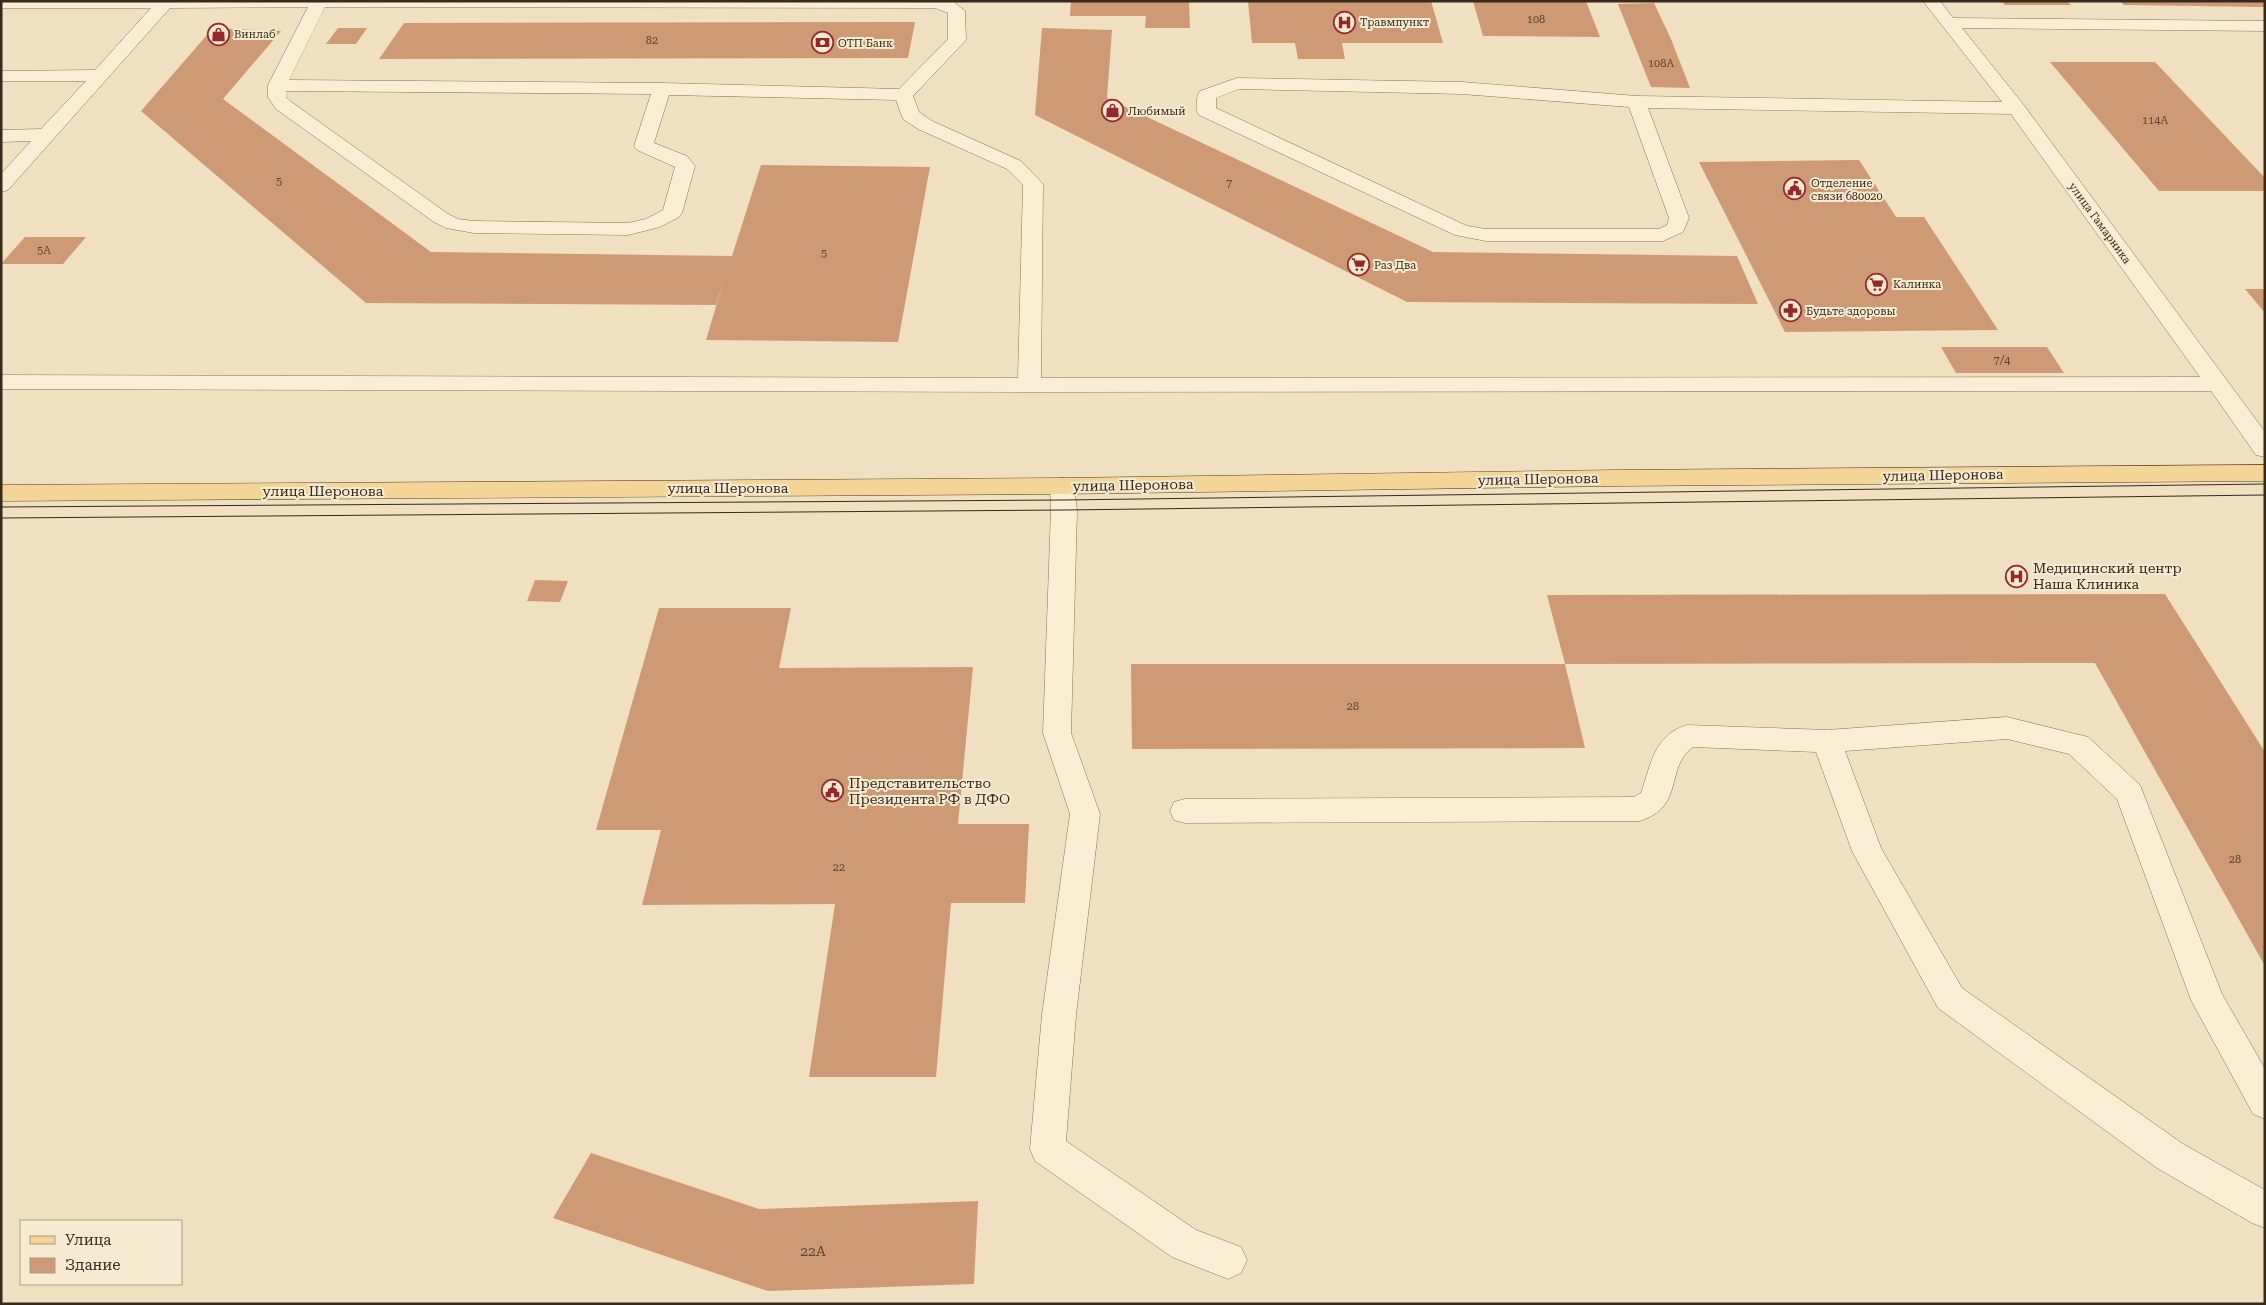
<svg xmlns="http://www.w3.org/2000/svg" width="2266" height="1305" viewBox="0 0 2266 1305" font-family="'Roboto Serif',serif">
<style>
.building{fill:#ce9975}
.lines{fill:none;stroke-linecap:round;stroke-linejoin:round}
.minor-casing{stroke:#887158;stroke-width:1}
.major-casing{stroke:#563f2c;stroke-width:1}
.minor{fill:#f9eed4;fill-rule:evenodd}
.major{fill:#f3d597;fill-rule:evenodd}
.tram{stroke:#38291d;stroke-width:1}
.labels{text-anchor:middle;stroke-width:4;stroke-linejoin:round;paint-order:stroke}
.number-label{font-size:11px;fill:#5e4533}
.far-poi-label{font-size:11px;fill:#38291d;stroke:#f6ebd0;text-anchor:start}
.far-street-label{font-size:11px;fill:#38291d;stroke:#f6ebd0}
.street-label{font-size:14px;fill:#38291d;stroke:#f6ebd0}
.poi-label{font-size:14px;fill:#38291d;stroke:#f6ebd0;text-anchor:start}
.near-number-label{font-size:14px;fill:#5e4533}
</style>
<rect width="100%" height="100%" fill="#efe0c1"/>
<g class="building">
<path d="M1071 1H1189L1190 28H1145L1146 16H1070Z"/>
<path d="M1248 1H1431L1443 43H1342L1345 59H1298L1295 43H1252Z"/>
<path d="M1473 1H1586L1600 37 1483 36Z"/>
<path d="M2002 1H2067L2071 5H2005Z"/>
<path d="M2120 1H2265V7L2124 5Z"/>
<path d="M1654 3 1671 39 1690 88 1651 87 1618 4Z"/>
<path d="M915 22 908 58 379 59 404 23Z"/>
<path d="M213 28 281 31 223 99 431 252 732 256 761 165 930 167 898 342 706 340 726 273 716 305 366 303 141 111Z"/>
<path d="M338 28H367L356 44H326Z"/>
<path d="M1042 28 1112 30 1107 98 1433 252 1737 256 1758 304 1407 302 1035 115Z"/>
<path d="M2050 62H2155L2265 178V191H2159Z"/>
<path d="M1859 160 1896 217H1924L1998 330 1785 332 1699 162Z"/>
<path d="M25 237H86L63 264H1Z"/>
<path d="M2245 289H2265V313Z"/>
<path d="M1941 347H2047L2064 373H1956Z"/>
<path d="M535 580 568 581 560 602 527 601Z"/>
<path d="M2165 594 2265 752V966L2095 663 1565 664 1547 595Z"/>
<path d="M659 608H791L779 668 973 667 958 824H1029L1025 903H951L936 1077H809L835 904 642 905 661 830H596Z"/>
<path d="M1131 664H1565L1585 748 1132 749Z"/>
<path d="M591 1153 759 1209 978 1201 974 1284 768 1291 553 1218Z"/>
</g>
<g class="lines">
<defs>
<g id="minor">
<path d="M1 1 954 2 965 11 966 40 913 96 919 112 932 121 1021 161 1043 184 1041 378 2200 377 2011 114 1648 108 1689 218 1683 232 1663 241H1486L1455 235 1199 115C1195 109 1196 97 1200 91L1237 78 1462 82 1637 96 2002 102 1923 1H1940L1953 18 2265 21V31L1962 28 2023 104 2265 432V457L2256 455 2211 391 1029 392 1 389V375L1018 378 1023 185 1007 169 918 129 903 119 896 100 669 95 654 143 687 156 695 166 682 213 679 217 660 227 628 235 474 233 446 228 434 222 276 109 268 97V85L308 7 170 8 8 190 1 192V174L31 141 1 142V130L41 129 86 81H1V71L95 70 151 8H1ZM325 7 935 8 948 13V39L899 89 662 83 289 80ZM1239 89 1462 94 1629 107 1669 218 1667 225 1659 229H1486L1467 226 1216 108V98ZM286 91 651 94 634 146 637 150 675 167 663 210 646 219 628 223 474 221 458 219 448 214 290 101 286 97Z"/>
<path d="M1062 478 1071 480 1074 486 1077 510 1071 733 1100 814 1076 1015 1066 1141 1196 1230 1241 1247 1247 1260 1241 1273 1228 1279 1172 1257 1035 1161 1030 1149 1042 1015 1070 814 1043 733 1051 510 1050 486 1053 480Z"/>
<path d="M2007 717 2088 737 2140 785 2222 994 2265 1069V1119L2253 1114 2191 1000 2117 799 2069 754 2007 739 1845 751 1881 848 1962 988 2183 1144 2265 1190V1228L2252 1223 2157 1168 1938 1008 1852 851 1816 752 1693 747C1664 768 1686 806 1640 821L1185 823 1174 820 1170 811 1174 802 1185 799 1634 797 1641 793C1651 764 1654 735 1687 725L1827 730Z"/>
</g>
<path id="major" d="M2265 465V481L1617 486 1062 494 1 501V485L1062 478 1617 470Z"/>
</defs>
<use href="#minor" class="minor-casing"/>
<use href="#major" class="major-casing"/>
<use href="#minor" class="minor"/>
<use href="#major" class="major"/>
<g class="tram">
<path d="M1 507 1063 500 2265 484"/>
<path d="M1 518 1064 510 2265 495"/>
</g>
</g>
<defs>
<symbol id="hospital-ring" viewBox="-11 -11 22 22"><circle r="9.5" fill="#f6ebd0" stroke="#992729" stroke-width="1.5"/><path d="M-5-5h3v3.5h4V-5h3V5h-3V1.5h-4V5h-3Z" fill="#992729"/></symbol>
<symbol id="shop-ring" viewBox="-11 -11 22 22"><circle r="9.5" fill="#f6ebd0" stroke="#992729" stroke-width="1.5"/><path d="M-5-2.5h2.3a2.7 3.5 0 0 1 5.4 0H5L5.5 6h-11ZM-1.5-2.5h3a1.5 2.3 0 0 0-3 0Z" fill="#992729"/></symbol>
<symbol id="bank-ring" viewBox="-11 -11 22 22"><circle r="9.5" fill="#f6ebd0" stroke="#992729" stroke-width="1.5"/><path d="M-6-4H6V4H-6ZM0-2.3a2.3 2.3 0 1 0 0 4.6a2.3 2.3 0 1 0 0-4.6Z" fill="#992729"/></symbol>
<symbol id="civic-ring" viewBox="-11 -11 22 22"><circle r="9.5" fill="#f6ebd0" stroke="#992729" stroke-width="1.5"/><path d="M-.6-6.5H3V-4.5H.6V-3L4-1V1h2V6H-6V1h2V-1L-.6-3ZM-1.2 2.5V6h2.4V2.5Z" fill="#992729"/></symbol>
<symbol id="supermarket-ring" viewBox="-11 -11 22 22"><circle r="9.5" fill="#f6ebd0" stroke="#992729" stroke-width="1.5"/><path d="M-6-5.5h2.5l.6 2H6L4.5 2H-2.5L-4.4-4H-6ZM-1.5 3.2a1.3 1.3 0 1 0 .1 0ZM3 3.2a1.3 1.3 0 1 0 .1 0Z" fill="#992729"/></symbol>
<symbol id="pharmacy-ring" viewBox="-11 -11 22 22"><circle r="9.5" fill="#f6ebd0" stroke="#992729" stroke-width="1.5"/><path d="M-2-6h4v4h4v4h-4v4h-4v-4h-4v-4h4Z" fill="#992729"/></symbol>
</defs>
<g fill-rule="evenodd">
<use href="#hospital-ring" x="1332" y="10" width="25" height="25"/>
<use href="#shop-ring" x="206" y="22" width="25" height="25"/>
<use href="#bank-ring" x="810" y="30" width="25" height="25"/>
<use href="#shop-ring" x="1100" y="98" width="25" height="25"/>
<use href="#civic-ring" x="1782" y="176" width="25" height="25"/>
<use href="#supermarket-ring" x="1346" y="252" width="25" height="25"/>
<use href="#supermarket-ring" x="1864" y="272" width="25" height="25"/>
<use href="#pharmacy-ring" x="1778" y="298" width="25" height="25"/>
<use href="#hospital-ring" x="2004" y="564" width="25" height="25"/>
<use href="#civic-ring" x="820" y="778" width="25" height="25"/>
</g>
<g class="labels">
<g class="number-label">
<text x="1536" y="23">108</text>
<text x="652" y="44">82</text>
<text x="1661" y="67">108А</text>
<text x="2155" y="124">114А</text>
<text x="279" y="185">5</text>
<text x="1229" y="187">7</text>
<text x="44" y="254">5А</text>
<text x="824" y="257">5</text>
<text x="2002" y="364">7/4</text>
<text x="1353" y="710">28</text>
<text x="2235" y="863">28</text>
<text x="839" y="871">22</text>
</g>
<g class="far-poi-label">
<text x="1360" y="26">Травмпункт</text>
<text x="234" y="38">Винлаб</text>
<text x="838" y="47">ОТП Банк</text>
<text x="1128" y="115">Любимый</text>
<text x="1811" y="187">Отделение<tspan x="1811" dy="13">связи 680020</tspan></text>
<text x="1374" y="269">Раз Два</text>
<text x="1893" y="288">Калинка</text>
<text x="1806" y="315">Будьте здоровы</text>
</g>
<g class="far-street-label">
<text transform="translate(2100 223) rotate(54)" y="4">улица Гамарника</text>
</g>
<g class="street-label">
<text transform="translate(1943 475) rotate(-1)" y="5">улица Шеронова</text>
<text transform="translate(1538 479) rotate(-1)" y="5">улица Шеронова</text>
<text transform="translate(1133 485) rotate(-1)" y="5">улица Шеронова</text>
<text x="728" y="493">улица Шеронова</text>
<text x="323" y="496">улица Шеронова</text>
</g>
<g class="poi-label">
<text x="2033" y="573">Медицинский центр<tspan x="2033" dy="16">Наша Клиника</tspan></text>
<text x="849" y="788">Представительство<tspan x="849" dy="16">Президента РФ в ДФО</tspan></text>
</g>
<g class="near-number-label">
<text x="813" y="1256">22А</text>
</g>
</g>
<rect width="2266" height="1305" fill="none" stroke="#38291d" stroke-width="5"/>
<rect x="20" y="1220" width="162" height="65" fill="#f6ebd0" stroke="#aa9d88"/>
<rect x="30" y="1236" width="25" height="8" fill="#f3d597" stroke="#aa9d88"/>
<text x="65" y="1245" font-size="15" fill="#38291d">Улица</text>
<rect x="30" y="1258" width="25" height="15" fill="#ce9975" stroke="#aa9d88"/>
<text x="65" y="1270" font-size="15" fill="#38291d">Здание</text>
</svg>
